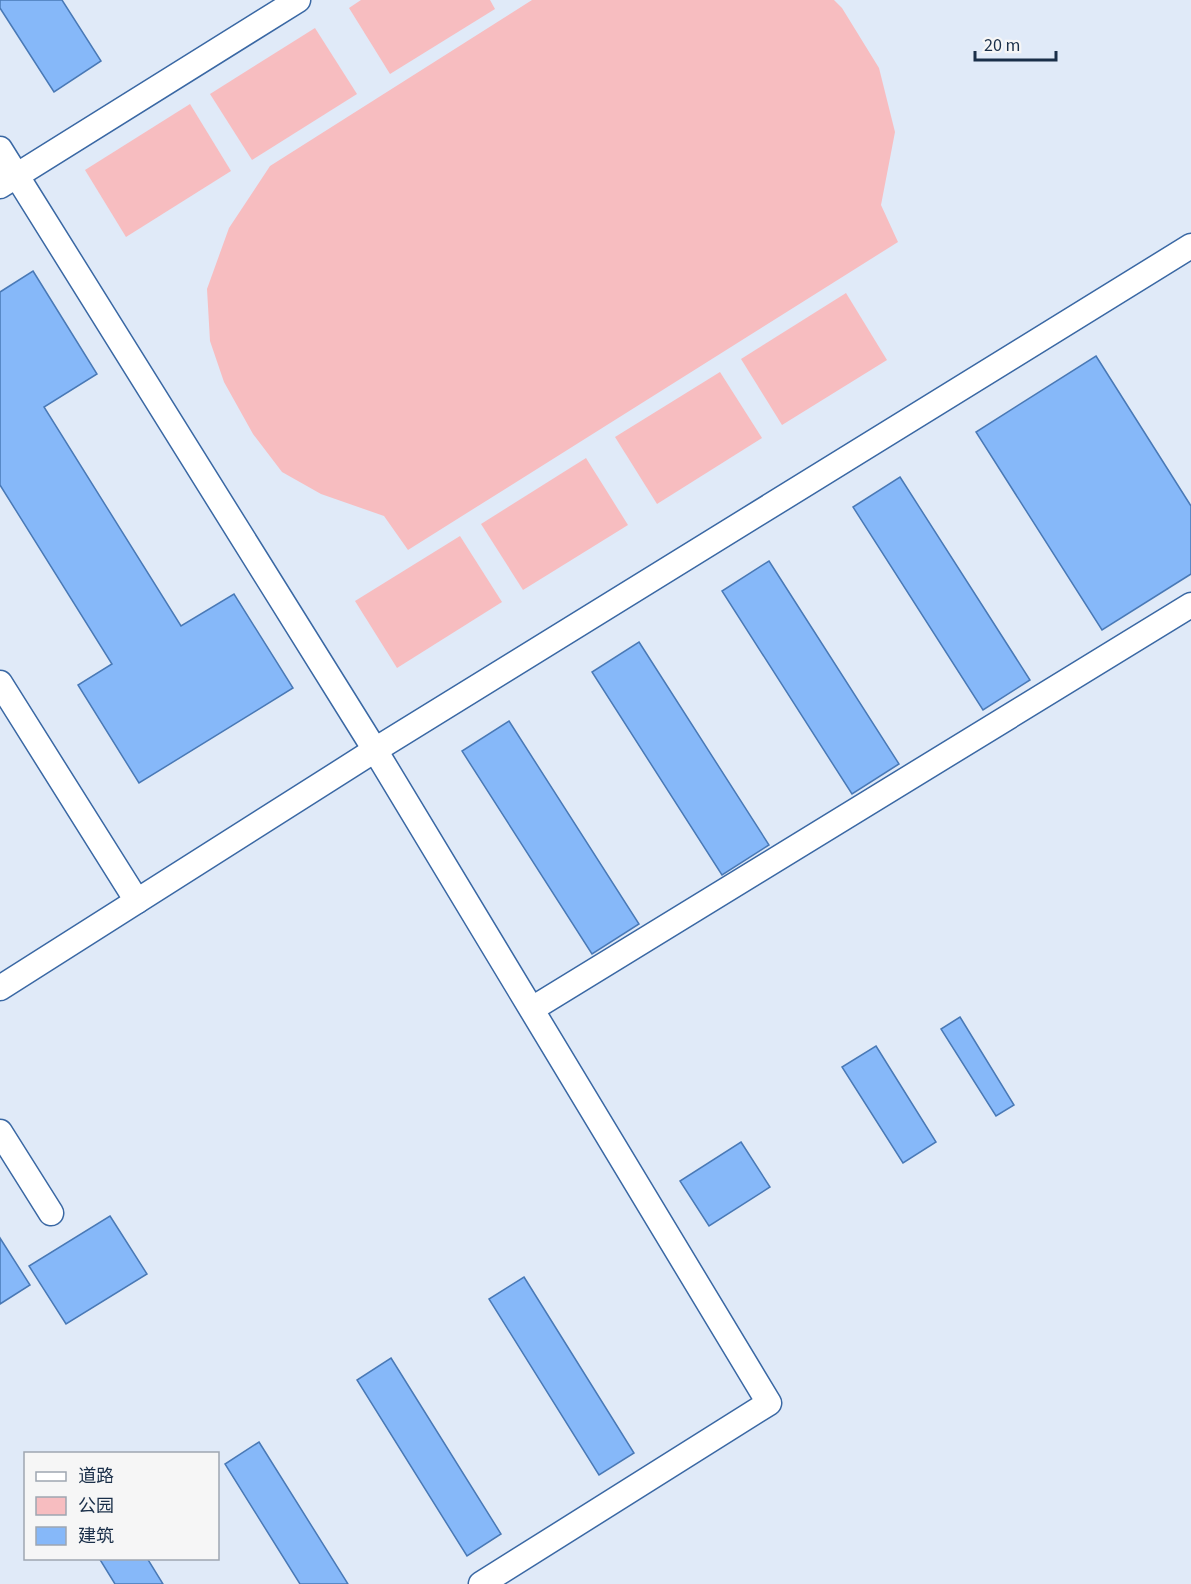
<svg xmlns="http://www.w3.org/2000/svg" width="1191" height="1584" viewBox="0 0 1191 1584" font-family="'Source Sans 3','Noto Sans SC',sans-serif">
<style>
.green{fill:#f7bdc0}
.building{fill:#86b8f9;stroke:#4979b6;stroke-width:1.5}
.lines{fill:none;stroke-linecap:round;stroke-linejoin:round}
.minor-casing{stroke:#3a68a4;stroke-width:27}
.minor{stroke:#fff;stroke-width:24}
</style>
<rect width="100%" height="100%" fill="#e0eaf8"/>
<g class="green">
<path d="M361 0H490L495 9 390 74 349 8Z"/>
<path d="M532 0H834L842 8 879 68 895 132 881 205 898 242 408 550 384 516 321 494 282 472 253 434 224 382 210 341 207 289 229 228 270 166Z"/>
<path d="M315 28 357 94 252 160 210 94Z"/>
<path d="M190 104 231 171 126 237 85 170Z"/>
<path d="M846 293 887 360 782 425 741 359Z"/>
<path d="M720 372 762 438 657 504 615 437Z"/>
<path d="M586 458 628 525 523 590 481 524Z"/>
<path d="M460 536 502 602 397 668 355 601Z"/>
</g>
<g class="building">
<path d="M0 0H62L101 61 54 92 0 8Z"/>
<path d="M33 271 97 374 44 407 181 626 234 594 293 688 139 783 78 685 112 664 0 485V292Z"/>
<path d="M1096 356 1191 506V574L1102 630 976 432Z"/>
<path d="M900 477 1030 680 983 710 853 507Z"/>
<path d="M769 561 899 764 852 794 722 591Z"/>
<path d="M639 642 769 845 722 875 592 672Z"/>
<path d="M509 721 639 924 592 954 462 751Z"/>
<path d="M960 1017 1014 1105 996 1116 941 1029Z"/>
<path d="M876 1046 936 1142 903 1163 842 1067Z"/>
<path d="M741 1142 770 1187 709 1226 680 1181Z"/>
<path d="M110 1216 147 1274 66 1324 29 1266Z"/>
<path d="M0 1238 30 1285 0 1304Z"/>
<path d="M524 1277 634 1453 599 1475 489 1299Z"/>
<path d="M391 1358 501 1534 467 1556 357 1380Z"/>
<path d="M259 1442 348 1584H300L225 1464Z"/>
<path d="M99 1558H147L163 1584H115Z"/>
</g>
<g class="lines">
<defs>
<g id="minor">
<path d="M0 149 375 750 769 1403 481 1584"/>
<path d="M0 186 298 0"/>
<path d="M0 683 137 901"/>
<path d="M0 988 375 750 1191 246"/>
<path d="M532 1009 1191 605"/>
<path d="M0 1132 51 1213"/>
</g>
</defs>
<use href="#minor" class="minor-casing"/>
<use href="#minor" class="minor"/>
</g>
<rect x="24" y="1452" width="195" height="108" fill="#f6f6f6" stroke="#9ea6b1" stroke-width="1.5"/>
<rect x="36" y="1472" width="30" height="9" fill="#ffffff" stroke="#9ea6b1" stroke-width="1.5"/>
<text x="78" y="1482" font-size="18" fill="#1a2f49">道路</text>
<rect x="36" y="1497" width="30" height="18" fill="#f7bdc0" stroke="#9ea6b1" stroke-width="1.5"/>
<text x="78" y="1512" font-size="18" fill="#1a2f49">公园</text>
<rect x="36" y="1527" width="30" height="18" fill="#86b8f9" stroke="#9ea6b1" stroke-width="1.5"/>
<text x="78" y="1542" font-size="18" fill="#1a2f49">建筑</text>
<path d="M975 51v9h81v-9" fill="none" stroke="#1a2f49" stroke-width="3"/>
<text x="984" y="51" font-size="18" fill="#1a2f49" stroke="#f6f6f6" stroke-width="4.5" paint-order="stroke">20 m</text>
</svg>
